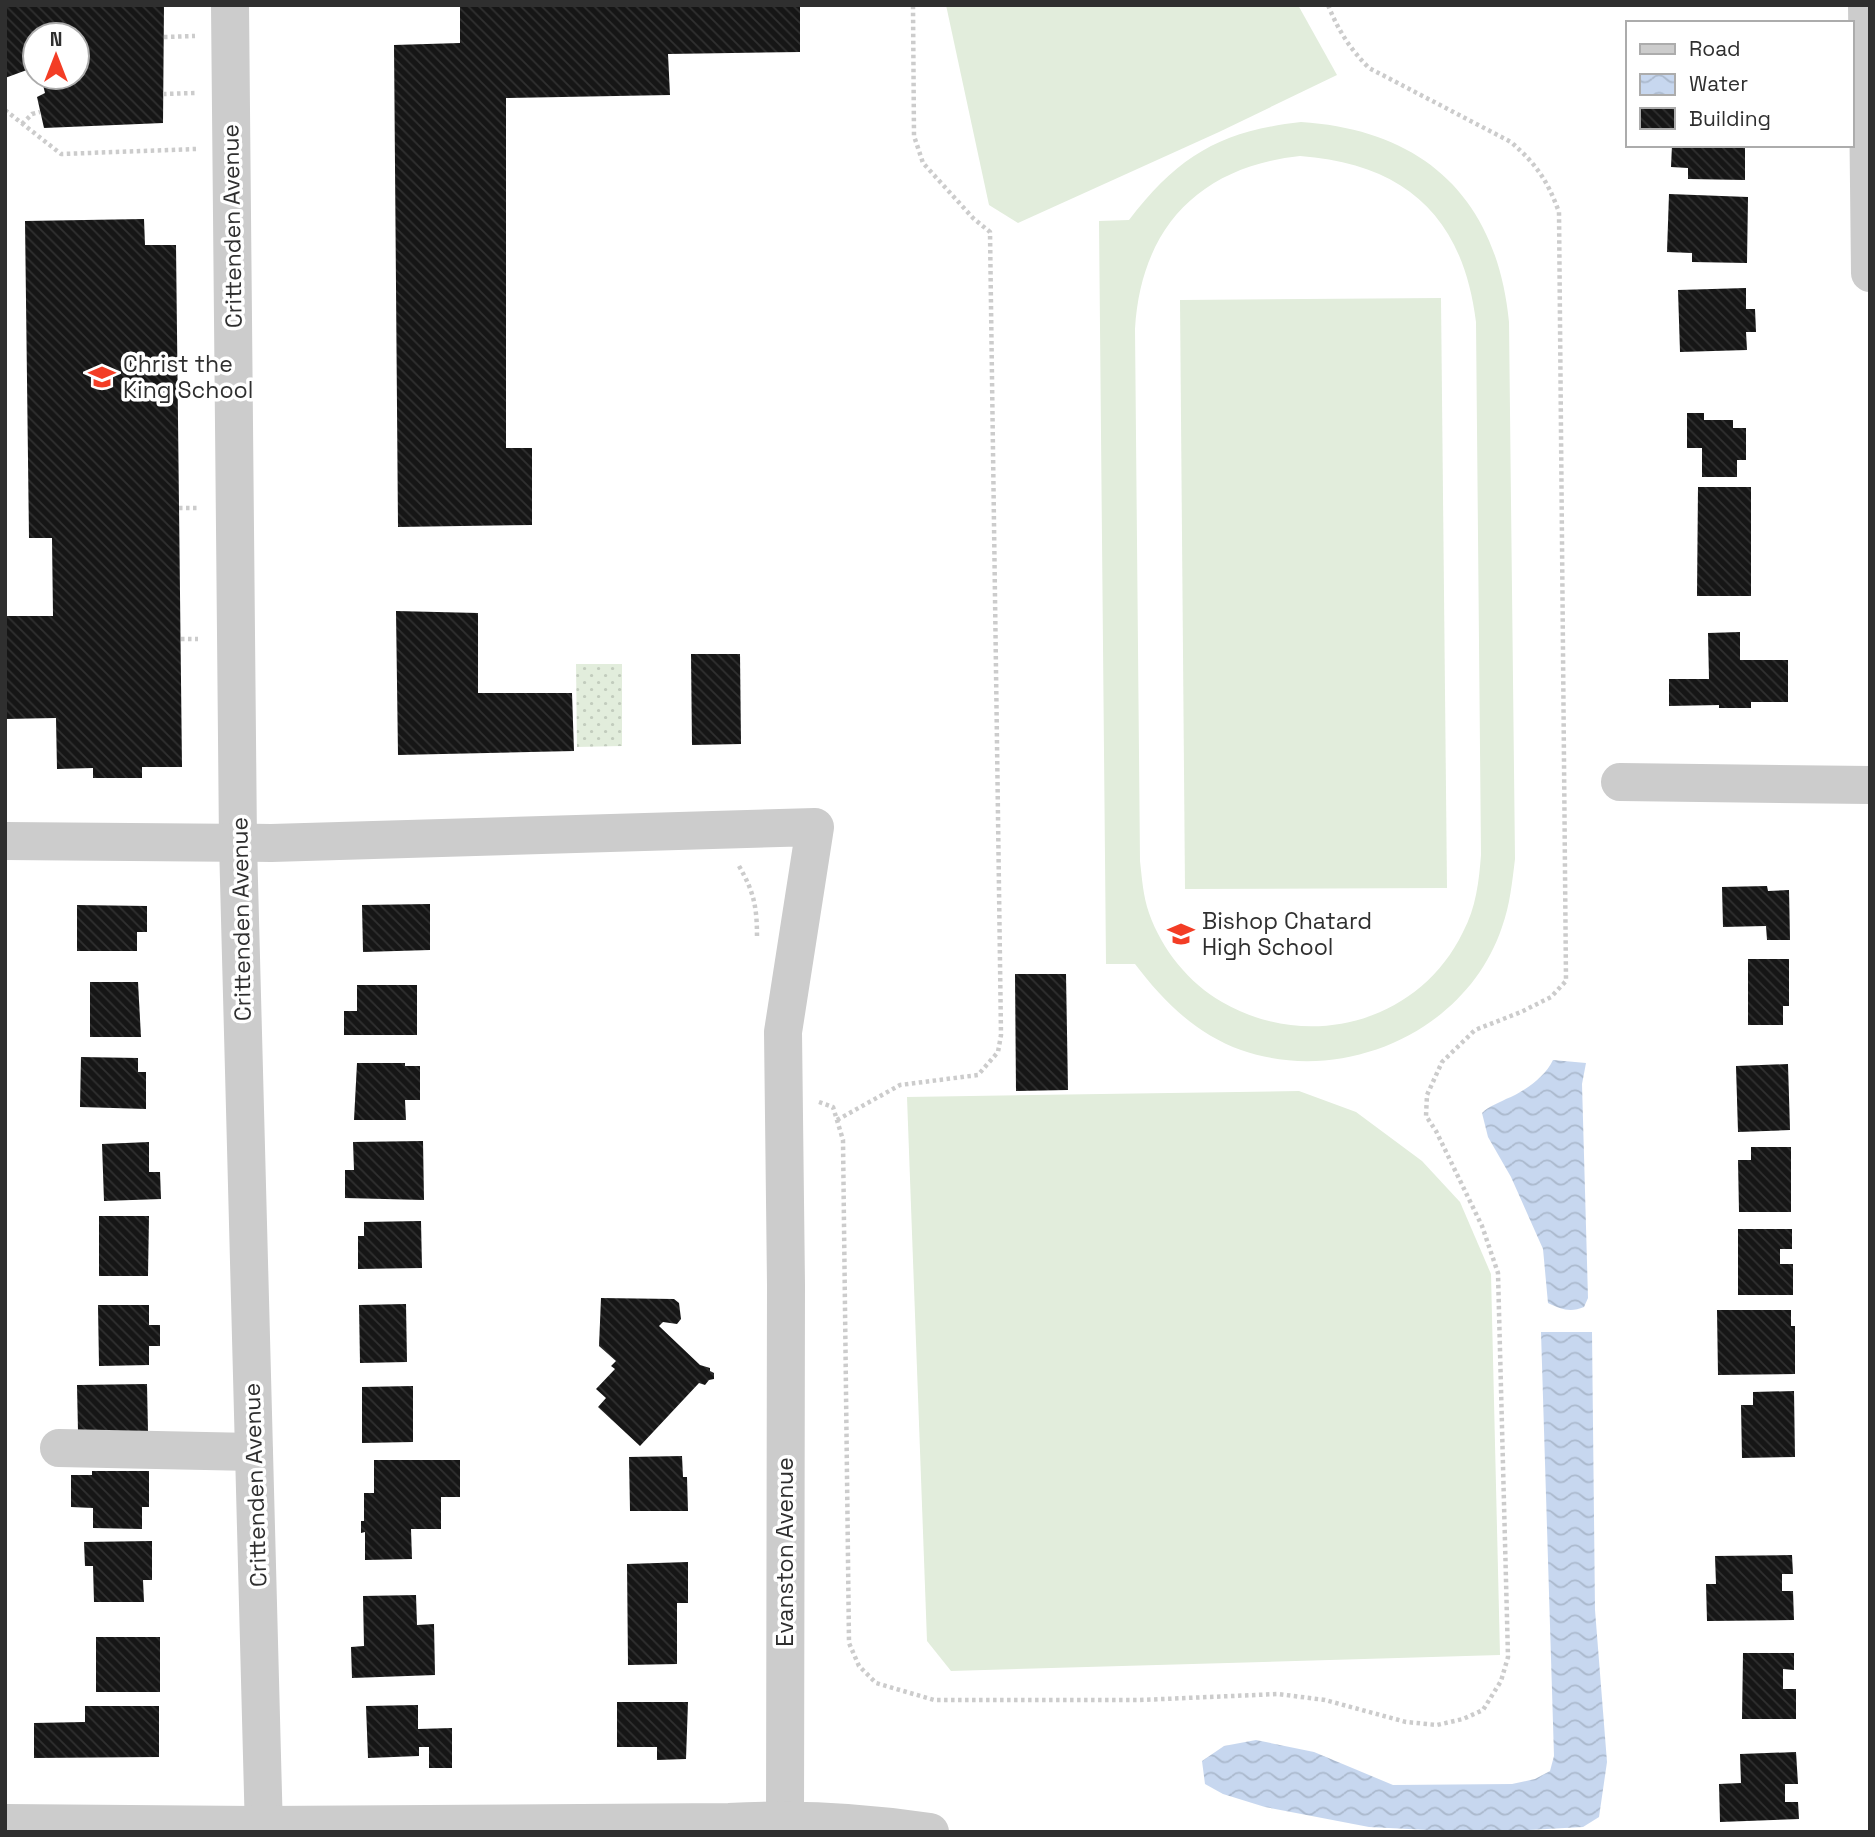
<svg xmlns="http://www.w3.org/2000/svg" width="1875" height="1837" viewBox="0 0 1875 1837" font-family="'Space Grotesk',sans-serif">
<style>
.grass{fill:#e2eddc;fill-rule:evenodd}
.park{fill:url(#park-dots)}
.water{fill:url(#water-waves)}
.building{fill:url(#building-back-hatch)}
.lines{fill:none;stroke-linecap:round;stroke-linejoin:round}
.path{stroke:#ccc;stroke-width:4.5;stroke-dasharray:3.5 3.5;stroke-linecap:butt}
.minor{stroke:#ccc;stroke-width:38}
.labels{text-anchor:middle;stroke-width:7;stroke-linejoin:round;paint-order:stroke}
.street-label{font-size:23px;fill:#2f2f2f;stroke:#fff}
.poi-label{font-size:23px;fill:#2f2f2f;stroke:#fff;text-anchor:start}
</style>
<defs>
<pattern id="park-dots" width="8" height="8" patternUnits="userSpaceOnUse" patternTransform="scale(1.75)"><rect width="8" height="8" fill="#e2eddc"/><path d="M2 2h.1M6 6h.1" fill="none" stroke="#c2ccbd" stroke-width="1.8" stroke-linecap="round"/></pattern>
<pattern id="water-waves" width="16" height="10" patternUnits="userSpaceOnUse" patternTransform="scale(1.75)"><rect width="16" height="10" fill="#c7d7ef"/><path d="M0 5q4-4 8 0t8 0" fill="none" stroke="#abb9cd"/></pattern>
<pattern id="building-back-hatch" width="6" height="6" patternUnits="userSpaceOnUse" patternTransform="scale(1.75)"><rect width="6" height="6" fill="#161616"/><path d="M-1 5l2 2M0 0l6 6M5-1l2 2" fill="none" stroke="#303030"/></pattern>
</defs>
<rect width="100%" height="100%" fill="#fff"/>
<g class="grass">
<path d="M946 5H1298L1337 75 1219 132 1018 223 989 205Z"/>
<path d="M1301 122C1425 130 1497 199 1509 322L1515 859C1512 883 1510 905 1502 927 1467 1032 1343 1086 1241 1050 1196 1034 1163 1001 1135 964H1106L1099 221 1129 220C1179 155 1221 131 1301 122ZM1300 156C1406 164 1463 217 1476 322L1481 855C1479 881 1476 908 1463 932 1419 1023 1308 1052 1222 1002 1189 983 1162 950 1149 913 1143 896 1142 878 1140 861L1135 329C1141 228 1199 167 1300 156Z"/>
<path d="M1441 298 1447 888 1185 889 1180 300Z"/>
<path d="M1299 1091 1356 1112 1422 1161 1460 1202 1491 1274 1500 1655 951 1671 927 1641 907 1097Z"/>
</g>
<path class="park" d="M576 664H622V746L577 747Z"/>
<g class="water">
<path d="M1553 1060 1586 1063 1582 1084 1588 1298 1584 1307C1570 1313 1561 1309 1548 1303L1543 1249 1511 1177 1488 1137 1482 1113C1489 1106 1497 1104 1506 1099 1524 1092 1545 1077 1553 1060Z"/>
<path d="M1541 1332H1592L1595 1610 1607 1762 1599 1817 1583 1827 1510 1831H1448L1369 1827 1265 1807 1223 1794 1205 1784 1202 1761 1224 1746 1256 1740 1314 1752 1393 1785 1512 1784 1535 1779 1550 1771 1554 1756Z"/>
</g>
<g class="building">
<path d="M5 5H164L163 123 44 128 37 97 45 93 41 77H77V35H35V67L5 78Z"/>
<path d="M460 5H800V52L668 54 670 95 506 98V448H532V525L398 527 394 45 460 43Z"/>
<path d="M1672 145H1745V180L1688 179V168L1671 167Z"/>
<path d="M1669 194 1748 197 1747 263 1692 262V253L1667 252Z"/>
<path d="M144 219 145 245H176L182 767H142V778H93V768L57 769 56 718 5 719V616H53L52 538H29L25 221Z"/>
<path d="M1746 288V309H1755L1756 332H1746L1747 350 1680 352 1678 290Z"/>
<path d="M1687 413H1704V420H1733V428H1746V460H1737V477H1702V448H1687Z"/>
<path d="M1698 487H1751V596H1697Z"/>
<path d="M396 611 478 613V693H572L574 751 398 755Z"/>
<path d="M1740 632V660H1788V702H1751V708H1719V705L1669 706V679H1709L1708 633Z"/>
<path d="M691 654H740L741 744 692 745Z"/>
<path d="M1767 886 1768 891 1789 890 1790 940H1767L1766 926 1723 927 1722 887Z"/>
<path d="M430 904V950L363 952 362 905Z"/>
<path d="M77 905 147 906V932H137V951H77Z"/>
<path d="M1748 959H1789V1006H1783V1025H1748Z"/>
<path d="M1015 974H1066L1068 1090 1016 1091Z"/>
<path d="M90 982H138L141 1037H90Z"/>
<path d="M357 985H417V1035H344V1011H357Z"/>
<path d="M81 1057 138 1058V1072H146V1109L80 1107Z"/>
<path d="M357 1063H405V1066H420V1100H405L406 1120H354Z"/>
<path d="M1788 1064 1790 1130 1738 1132 1736 1066Z"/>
<path d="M423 1141 424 1200 345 1198V1170H354L353 1142Z"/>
<path d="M149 1142V1172H160L161 1199 104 1201 102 1144Z"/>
<path d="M1751 1147H1791V1212H1739L1738 1160H1751Z"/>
<path d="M99 1216H149L148 1276H99Z"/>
<path d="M421 1221 422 1268 358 1269V1236H364V1222Z"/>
<path d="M1738 1229H1792V1249H1780V1264H1793V1295H1738Z"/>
<path d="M601 1298 674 1299 679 1303 681 1319 677 1324 663 1322 659 1326 700 1365 710 1368V1371L714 1373V1379L709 1380 705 1385 699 1383 640 1446 598 1407 606 1398 596 1389 615 1369 611 1366 616 1361 599 1346Z"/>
<path d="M406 1304 407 1362 360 1363 359 1305Z"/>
<path d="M98 1305H149V1325H160V1346H149V1365L99 1366Z"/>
<path d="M1717 1310H1791V1326H1795V1374L1718 1375Z"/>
<path d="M147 1384 148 1432H78L77 1385Z"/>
<path d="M413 1386V1442L362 1443V1387Z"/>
<path d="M1794 1391 1795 1457 1742 1458 1741 1405H1753V1392Z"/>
<path d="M682 1456 683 1477H687L688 1511H630L629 1457Z"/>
<path d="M374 1460H460V1497H441V1529H411L412 1559 365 1560V1532L361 1533V1521H364V1493H374Z"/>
<path d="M92 1471H149V1507H142V1529L93 1528V1508L71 1507V1475H92Z"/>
<path d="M152 1541V1580H143L144 1602H94L93 1566H85L84 1542Z"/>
<path d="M1792 1555 1793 1574H1782V1591H1793L1794 1620 1707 1621 1706 1584H1716L1715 1556Z"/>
<path d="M688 1562V1603H677V1664L628 1665 627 1564Z"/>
<path d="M416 1595 417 1625 434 1624 435 1675 352 1678 351 1647 364 1646 363 1596Z"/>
<rect x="96" y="1637" width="64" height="55"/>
<path d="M1743 1653H1794V1670L1783 1669V1689H1796V1719H1742Z"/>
<path d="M617 1702H688L686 1759 657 1760V1747H617Z"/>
<path d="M418 1705V1729L452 1728V1768H429V1747H419V1756L368 1758 366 1706Z"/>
<path d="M85 1706H159V1757L34 1758V1723L85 1722Z"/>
<path d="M1796 1752 1798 1784H1785V1802H1798L1799 1819 1720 1822 1719 1784 1741 1783 1740 1754Z"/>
</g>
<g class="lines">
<g class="path">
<path d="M164 37 195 36"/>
<path d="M163 94 195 93"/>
<path d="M5 110 61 154 196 149"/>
<path d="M22 124 32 114 40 112"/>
<path d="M179 508H197"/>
<path d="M181 639H198"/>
<path d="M739 866C754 892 757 907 757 937"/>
<path d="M819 1102 833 1107 843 1140 849 1643 859 1666 876 1683 934 1700H1140L1278 1694 1325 1700 1406 1722 1437 1725 1463 1719 1483 1710 1501 1681 1508 1657 1498 1273 1482 1226 1436 1131 1426 1116 1427 1095 1442 1062 1475 1030 1521 1012 1551 997 1566 981 1559 212C1547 180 1537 165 1511 142L1369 68C1350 49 1338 30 1328 5"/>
<path d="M837 1120 900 1085 978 1075 998 1052 1001 1035 990 232 973 218 923 163 914 136 913 5"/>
</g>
<g class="minor">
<path d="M230 5 238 843 264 1832"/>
<path d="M1867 5 1870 273"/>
<path d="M1620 782 1870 785"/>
<path d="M5 841 271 843 815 827 783 1032 786 1285 785 1819"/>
<path d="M59 1448 254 1452"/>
<path d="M5 1823 264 1825 729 1822C797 1818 863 1822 930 1832"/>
</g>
</g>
<defs>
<symbol id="school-bare" viewBox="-9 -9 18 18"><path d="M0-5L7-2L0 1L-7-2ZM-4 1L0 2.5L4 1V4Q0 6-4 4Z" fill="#f33d25" stroke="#fff" stroke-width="2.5" paint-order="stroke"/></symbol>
</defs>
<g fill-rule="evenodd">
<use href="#school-bare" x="83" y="358" width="38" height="38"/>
<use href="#school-bare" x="1162" y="915" width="38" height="38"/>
</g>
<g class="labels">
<g class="street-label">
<text transform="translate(232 226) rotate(-91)" y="8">Crittenden Avenue</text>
<text transform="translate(241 919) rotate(-91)" y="8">Crittenden Avenue</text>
<text transform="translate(255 1485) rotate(-92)" y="8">Crittenden Avenue</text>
<text transform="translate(785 1552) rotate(-90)" y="8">Evanston Avenue</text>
</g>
<g class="poi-label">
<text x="123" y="372">Christ the<tspan x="123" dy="26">King School</tspan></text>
<text x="1202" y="929">Bishop Chatard<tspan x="1202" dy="26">High School</tspan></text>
</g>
</g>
<rect width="1875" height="1837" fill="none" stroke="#2f2f2f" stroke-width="14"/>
<rect x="1626" y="21" width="228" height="126" fill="#ffffff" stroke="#acacac" stroke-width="2"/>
<rect x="1640" y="44" width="35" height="10" fill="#cccccc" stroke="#acacac" stroke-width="2"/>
<text x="1689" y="56" font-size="21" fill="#2f2f2f">Road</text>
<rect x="1640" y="74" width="35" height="21" fill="url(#water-waves)" stroke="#acacac" stroke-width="2"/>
<text x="1689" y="91" font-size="21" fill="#2f2f2f">Water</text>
<rect x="1640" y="108" width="35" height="21" fill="url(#building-back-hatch)" stroke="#acacac" stroke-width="2"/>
<text x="1689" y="126" font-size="21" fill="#2f2f2f">Building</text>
<g transform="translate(56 56)"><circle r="33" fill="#ffffff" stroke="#acacac" stroke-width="2"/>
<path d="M0-5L12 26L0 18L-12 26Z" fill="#f33d25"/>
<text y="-10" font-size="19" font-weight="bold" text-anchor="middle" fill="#2f2f2f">N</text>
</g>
</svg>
